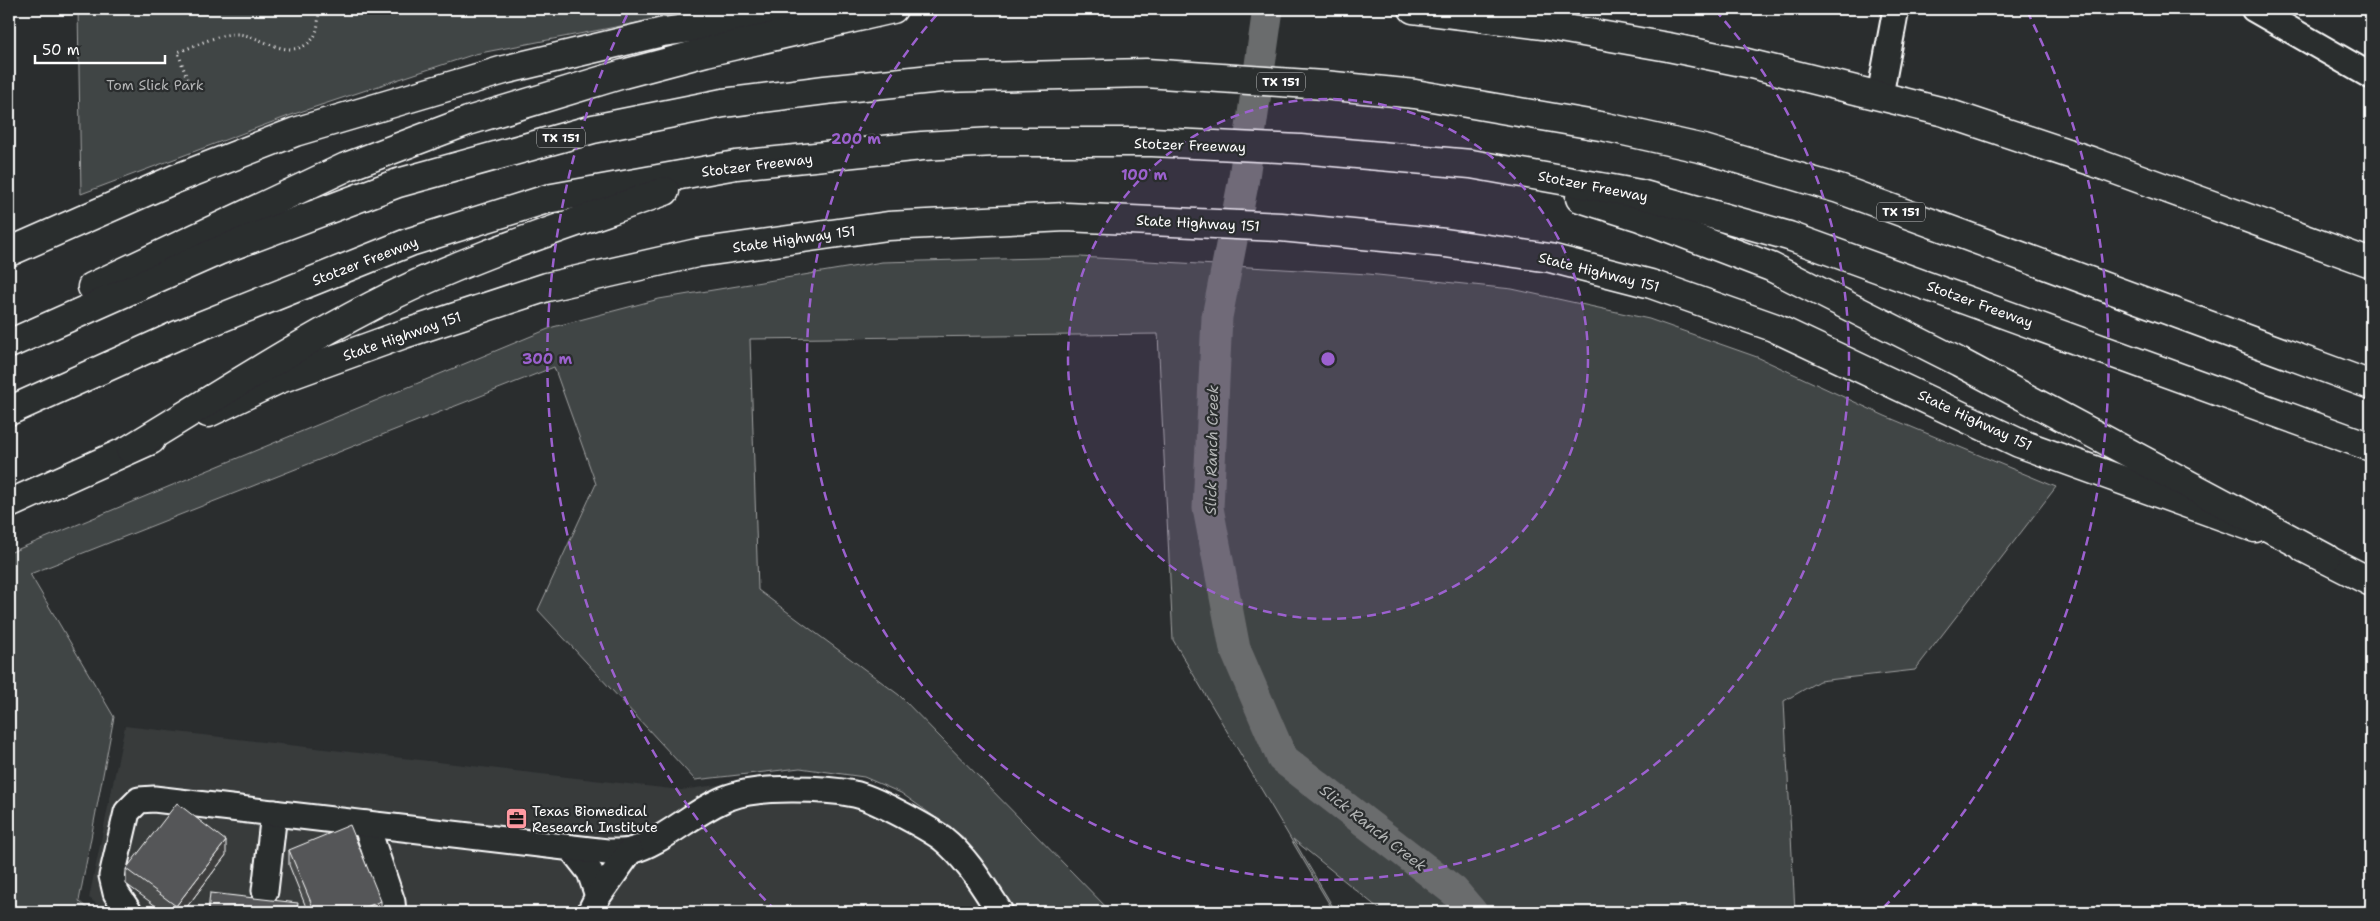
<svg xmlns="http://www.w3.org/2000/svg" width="2380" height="921" viewBox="0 0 2380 921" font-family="'Shantell Sans',sans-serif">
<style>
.built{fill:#373a3b}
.green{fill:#414445;stroke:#a0a2a2}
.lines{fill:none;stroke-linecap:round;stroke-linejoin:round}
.river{stroke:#6a6c6d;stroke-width:31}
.minor-casing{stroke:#fff;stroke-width:29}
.major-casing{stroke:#fff;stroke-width:31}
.highway-casing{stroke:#fff;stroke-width:31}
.path{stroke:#fff;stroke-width:3;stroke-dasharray:1 4;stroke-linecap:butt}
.minor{stroke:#2a2d2e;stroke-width:25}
.major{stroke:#2a2d2e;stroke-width:28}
.highway{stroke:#2a2d2e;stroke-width:28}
.wall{fill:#494b4c;stroke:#fff}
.shaded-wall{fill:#3c3d3e;stroke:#fff}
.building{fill:#555758;stroke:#fff}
.ring{fill:none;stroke:#9c61cf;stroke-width:2.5;stroke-dasharray:9 6}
.labels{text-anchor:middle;stroke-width:4.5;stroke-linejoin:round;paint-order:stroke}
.shield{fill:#2a2d2e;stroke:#bfc0c0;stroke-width:1}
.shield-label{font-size:12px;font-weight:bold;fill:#fff}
.park-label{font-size:14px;fill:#b3b4b5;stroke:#2a2d2e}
.street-label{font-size:14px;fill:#fff;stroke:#2a2d2e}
.poi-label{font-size:14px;fill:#fff;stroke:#2a2d2e;text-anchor:start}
.water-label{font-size:15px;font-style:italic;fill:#b4b6b6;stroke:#2a2d2e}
.centre{fill:#9c61cf;stroke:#2a2d2e;stroke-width:2.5}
.ring-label{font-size:15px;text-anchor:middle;font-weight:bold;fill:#9c61cf;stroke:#2a2d2e;stroke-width:4.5;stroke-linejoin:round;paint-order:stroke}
</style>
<rect width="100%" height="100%" fill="#2a2d2e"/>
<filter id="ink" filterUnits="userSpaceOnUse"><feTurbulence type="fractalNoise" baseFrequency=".02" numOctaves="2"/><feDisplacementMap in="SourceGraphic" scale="10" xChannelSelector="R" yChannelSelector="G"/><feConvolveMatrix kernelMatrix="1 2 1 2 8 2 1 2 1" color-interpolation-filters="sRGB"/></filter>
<g filter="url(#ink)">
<path class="built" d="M125 726 681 790 780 776H824L865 783 898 799 1006 912H107L89 898Z"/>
<g class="green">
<path d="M78 9H709L475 54 294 114 81 194Z"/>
<path d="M1080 257 1368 274 1512 289 1649 319 1757 357 1885 416 2056 487 1915 670 1819 681 1784 701 1795 912H1383L1293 839 1336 912H1334L1173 640 1158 334 750 339 758 590 899 695 1111 912H1011L963 837 901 793 864 777 800 768 695 780 538 610 596 484 554 367 30 574 114 717 79 901 91 912H9V553L553 327 659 299 882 262Z"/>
</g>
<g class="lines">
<path class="river" d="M1268 9 1243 184 1217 317 1208 508 1235 649 1282 758 1454 891 1472 912"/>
<defs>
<g id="minor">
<path d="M2254 9 2371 76"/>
<path d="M1880 95 1896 9"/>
<path d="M366 824 392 902 393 912"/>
<path d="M571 848 590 872 598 896"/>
<path d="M265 891 274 813"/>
<path d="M129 912 116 893 112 876 127 812 139 800 154 799 607 852C614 852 623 852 630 851 663 843 696 809 730 797 759 786 823 788 854 794 872 797 926 827 942 838 967 858 983 886 1000 912"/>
<path d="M590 912 598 896 630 851"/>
</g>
<g id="major">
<path d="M1413 9 1543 25 1668 47 1747 63 1944 112 2091 161 2371 263"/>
<path d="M9 252 175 179 295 132 504 70 663 32 829 9"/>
<path d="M208 413 277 380 404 334 547 287 697 253 888 226 1066 217 1281 227 1445 243 1550 258 1651 284 1773 327 2019 443 2255 528"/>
<path d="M9 504 151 440"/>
<path d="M2304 548 2371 582"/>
</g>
<g id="highway">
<path d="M1580 198 1640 217 1771 267 1959 362 2326 558"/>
<path d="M92 287 346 167 468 121 623 74 706 52 893 9"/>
<path d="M9 344 218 251 398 183 593 129 723 103 825 90 941 78 1146 73 1324 85 1415 94 1606 127 1704 149 1839 189 2371 385"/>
<path d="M9 411 178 335 410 242 547 199 736 165 922 146 994 142H1152L1300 149 1471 164 1640 194 1789 236 2371 447"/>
<path d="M130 449C210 401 289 349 372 306 465 257 567 226 665 191"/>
</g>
</defs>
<use href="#minor" class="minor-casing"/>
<use href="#major" class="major-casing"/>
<use href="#highway" class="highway-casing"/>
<path class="path" d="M187 79 178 52C196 46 217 34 237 34 260 35 281 57 304 46 319 38 318 24 319 9"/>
<use href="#minor" class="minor"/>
<use href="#major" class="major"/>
<use href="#highway" class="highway"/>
</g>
<g class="wall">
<path d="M289 850 381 912H308L289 865Z"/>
<path d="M226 855 183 912H164L126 884V869Z"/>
</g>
<g class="shaded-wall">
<path d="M226 841V855L183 912H176V906Z"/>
<path d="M381 901V912H354Z"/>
</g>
<g class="building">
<path d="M177 803 226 841 176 906 126 869Z"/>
<path d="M350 825 381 901 354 912H315L289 850Z"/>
<path d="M210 893 298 903 297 912H208Z"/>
</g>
</g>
<circle cx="1328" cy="359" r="260" fill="#9c61cf" fill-opacity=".12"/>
<g class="ring">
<circle cx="1328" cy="359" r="260"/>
<path d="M1715 10A521 521 0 1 1 941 10"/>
<path d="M776 911A781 781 0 0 1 629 11M2027 11A781 781 0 0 1 1880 911"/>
</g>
<defs>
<symbol id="office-square" viewBox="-11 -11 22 22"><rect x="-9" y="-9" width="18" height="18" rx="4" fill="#ff9aa2" stroke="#2a2d2e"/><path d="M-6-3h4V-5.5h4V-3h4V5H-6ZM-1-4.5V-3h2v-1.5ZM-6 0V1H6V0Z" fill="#111"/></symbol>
</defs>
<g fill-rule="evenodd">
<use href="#office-square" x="504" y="806" width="25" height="25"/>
</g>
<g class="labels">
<g class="shield">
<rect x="1257" y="72.5" width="48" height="19" rx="4"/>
<rect x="537" y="128.5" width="48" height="19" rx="4"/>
<rect x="1877" y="202.5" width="48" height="19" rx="4"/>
</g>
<g class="shield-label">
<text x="1281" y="86">TX 151</text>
<text x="561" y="142">TX 151</text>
<text x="1901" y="216">TX 151</text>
</g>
<g class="park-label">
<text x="155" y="90">Tom Slick Park</text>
</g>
<g class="street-label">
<text transform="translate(1190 145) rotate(2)" y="5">Stotzer Freeway</text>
<text transform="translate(757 165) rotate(-7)" y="5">Stotzer Freeway</text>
<text transform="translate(1593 186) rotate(11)" y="5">Stotzer Freeway</text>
<text transform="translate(1198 223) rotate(3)" y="5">State Highway 151</text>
<text transform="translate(794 239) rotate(-8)" y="5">State Highway 151</text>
<text transform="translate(365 261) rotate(-21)" y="5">Stotzer Freeway</text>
<text transform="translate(1599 272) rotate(14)" y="5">State Highway 151</text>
<text transform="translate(1980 304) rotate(20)" y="5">Stotzer Freeway</text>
<text transform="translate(402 336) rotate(-19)" y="5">State Highway 151</text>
<text transform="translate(1975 420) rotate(25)" y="5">State Highway 151</text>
</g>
<g class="poi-label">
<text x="532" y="816">Texas Biomedical<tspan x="532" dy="16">Research Institute</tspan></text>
</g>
<g class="water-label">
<text transform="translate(1212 450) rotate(-89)" y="5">Slick Ranch Creek</text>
<text transform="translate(1373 828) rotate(38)" y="5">Slick Ranch Creek</text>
</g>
</g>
<circle cx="1328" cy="359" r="8" class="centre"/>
<g class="ring-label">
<text x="856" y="144">200 m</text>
<text x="1144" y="180">100 m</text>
<text x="547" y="364">300 m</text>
</g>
<rect width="2380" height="921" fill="none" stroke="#2a2d2e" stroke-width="30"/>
<rect x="15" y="15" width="2350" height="891" fill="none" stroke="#fff" stroke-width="2" filter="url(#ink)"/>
<path d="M35 55v8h130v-8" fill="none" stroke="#ffffff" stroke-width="2.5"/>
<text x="42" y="55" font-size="15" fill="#ffffff" stroke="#2a2d2e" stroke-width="4" paint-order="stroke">50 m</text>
</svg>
